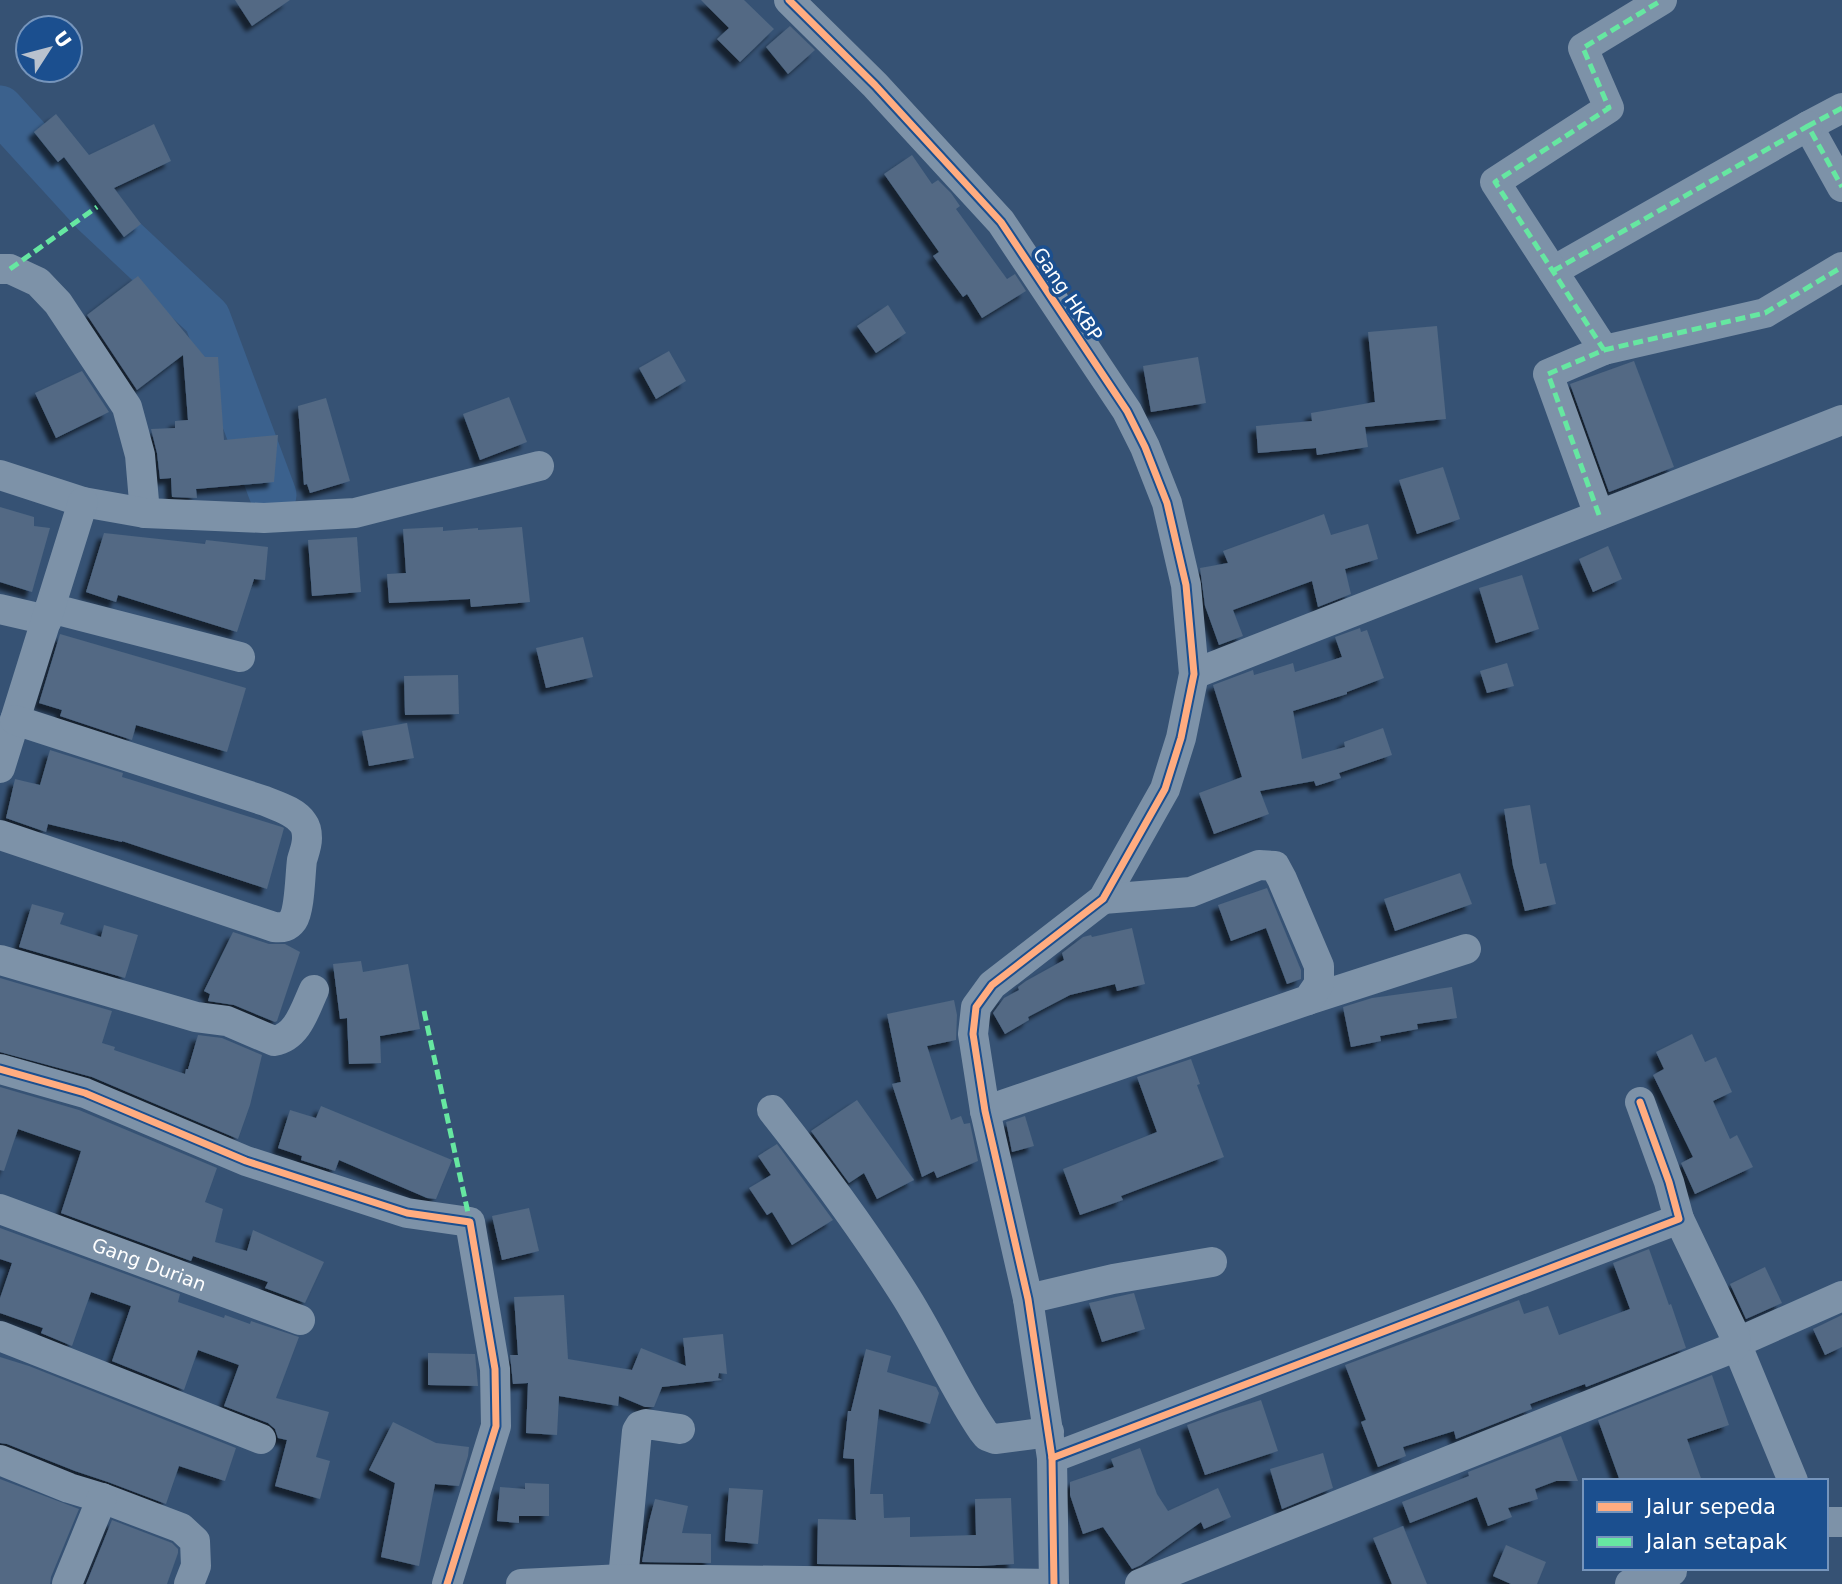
<svg xmlns="http://www.w3.org/2000/svg" width="1842" height="1584" viewBox="0 0 1842 1584" font-family="'DejaVu Sans',sans-serif">
<style>
.lines{fill:none;stroke-linecap:round;stroke-linejoin:round}
.river{stroke:#3b618d;stroke-width:47}
.building{fill:#526984;filter:url(#shadow)}
.minor{stroke:#7d92a8;stroke-width:30}
.quiet{stroke:#66e7a1;stroke-width:5;stroke-dasharray:10 5;stroke-linecap:butt}
.cycleway-casing{stroke:#1b4f8f;stroke-width:11}
.cycleway{stroke:#ffac80;stroke-width:7}
.labels{text-anchor:middle;stroke-width:7;stroke-linejoin:round;paint-order:stroke}
.street-label{font-size:19px;fill:#fff;stroke:#1b4f8f}
</style>
<defs>
<filter id="shadow"><feDropShadow dx="-6" dy="6" stdDeviation="2" flood-color="#0009"/></filter>
</defs>
<rect width="100%" height="100%" fill="#365274"/>
<g class="lines">
<path class="river" d="M0 109 94 212 207 318 273 495"/>
</g>
<g class="building">
<path d="M235 0H290L252 26Z"/>
<path d="M701 0H744L774 29 740 62 717 39 729 28Z"/>
<path d="M790 26 815 50 788 74 766 47Z"/>
<path d="M56 114 89 155 154 124 171 161 114 188 141 224 124 237 64 157 58 162 34 132Z"/>
<path d="M912 155 932 184 938 180 951 193 960 206 956 209 1007 279 1015 274 1026 291 982 318 967 294 963 297 933 256 939 252 884 174Z"/>
<path d="M138 276 205 357H218L224 440 278 435 274 482 196 489 197 498 172 497 171 478 160 479 157 453 151 429 175 428V421L188 420 183 355 137 390 87 315Z"/>
<path d="M888 305 906 333 876 353 857 326Z"/>
<path d="M1437 326 1446 419 1365 427 1368 447 1317 455 1316 448 1258 453 1256 426 1312 421 1311 413 1375 402 1368 332Z"/>
<path d="M669 351 686 381 656 399 639 368Z"/>
<path d="M1198 357 1206 403 1151 412 1143 366Z"/>
<path d="M1634 361 1674 467 1609 492 1570 384Z"/>
<path d="M82 371 109 412 56 438 35 393Z"/>
<path d="M509 397 527 442 480 460 463 414Z"/>
<path d="M326 398 350 481 310 493 307 484 304 485 298 406Z"/>
<path d="M1443 467 1460 519 1417 534 1399 480Z"/>
<path d="M0 507 34 517V526L50 528 32 592 0 582Z"/>
<path d="M1324 514 1331 535 1368 524 1378 559 1345 569 1351 594 1318 607 1312 581 1233 610 1243 636 1219 645 1205 606 1200 568 1228 563 1223 551Z"/>
<path d="M443 527V531L478 528V530L522 527 530 602 471 607 470 599 389 603 387 574 406 573 403 529Z"/>
<path d="M104 533 205 544 206 540 268 547 265 580 254 579 237 632 118 595 116 602 86 592Z"/>
<path d="M357 537 361 592 312 596 308 540Z"/>
<path d="M1608 546 1622 579 1593 592 1579 559Z"/>
<path d="M1522 575 1539 629 1496 643 1479 588Z"/>
<path d="M1360 628 1361 632 1367 630 1384 678 1347 692V694L1293 711 1302 759 1345 747 1344 742 1383 728 1392 755 1339 773 1341 778 1316 786 1314 781 1260 791 1269 814 1214 834 1199 793 1242 777 1213 685 1253 670 1254 675 1293 663 1295 672 1342 657 1335 637Z"/>
<path d="M60 634 246 688 227 752 136 725 132 740 60 716 62 710 39 703Z"/>
<path d="M583 637 593 677 546 688 536 648Z"/>
<path d="M1507 663 1514 686 1487 693 1480 671Z"/>
<path d="M458 675 459 714 405 715 404 676Z"/>
<path d="M407 723 414 758 369 766 362 731Z"/>
<path d="M50 750 123 773 122 777 132 780 282 827 284 828 267 889 122 841V842L48 824 46 832 6 818 15 779 40 785Z"/>
<path d="M1530 805 1540 864 1546 863 1556 904 1525 911 1513 866 1504 809Z"/>
<path d="M1460 873 1472 904 1395 931 1384 899Z"/>
<path d="M1267 888 1301 970V979L1287 984 1266 928 1231 941 1218 905Z"/>
<path d="M32 904 64 913 60 924 101 937 104 925 138 935 125 978 19 947Z"/>
<path d="M1132 928 1145 984 1117 991 1115 984 1070 995 1028 1017 1029 1020 1005 1034 993 1013 1004 998 1019 990 1018 987 1026 981 1064 960 1062 953 1083 937 1091 935 1092 937Z"/>
<path d="M233 932 269 944H285L300 952 277 1021 275 1022 234 1005 208 1001 210 994 204 991Z"/>
<path d="M361 961 363 972 408 964 420 1029 380 1036 381 1063 349 1064 347 1018 340 1019 333 964Z"/>
<path d="M0 978 112 1011 102 1043 115 1047 114 1050 185 1074 186 1069H188L198 1035 222 1038 262 1055 250 1105 238 1139 92 1077 0 1052Z"/>
<path d="M1452 987 1457 1018 1417 1024 1418 1029 1380 1036 1381 1041 1351 1047 1343 1007 1372 998Z"/>
<path d="M954 1000 957 1015 956 1040 927 1046 951 1120 961 1116 964 1124 970 1123 978 1161 937 1178 934 1171 922 1177 892 1084 901 1082 887 1014Z"/>
<path d="M1692 1034 1705 1062 1716 1057 1732 1092 1713 1101 1730 1139 1737 1135 1753 1167 1695 1194 1681 1163 1693 1157 1653 1075 1664 1069 1656 1052Z"/>
<path d="M1191 1059 1200 1084 1197 1085 1224 1157 1121 1196 1123 1200 1080 1215 1063 1169 1157 1132 1137 1077Z"/>
<path d="M0 1087 79 1110 217 1168 205 1202 223 1209 215 1242 247 1251 253 1230 324 1262 305 1303 265 1288 268 1282 193 1256 191 1261 61 1213 81 1151 18 1129 4 1171 0 1170Z"/>
<path d="M857 1100 914 1180 877 1199 864 1173 849 1183 811 1131Z"/>
<path d="M321 1106 452 1160 436 1199 427 1198 339 1160 335 1171 301 1160 302 1156 278 1148 290 1110 316 1118Z"/>
<path d="M1025 1116 1034 1146 1012 1152 1006 1122Z"/>
<path d="M777 1144 833 1220 792 1245 772 1212 767 1215 749 1188 771 1175 758 1156Z"/>
<path d="M529 1208 539 1251 502 1260 492 1216Z"/>
<path d="M0 1228 180 1294 178 1302 224 1318 225 1315 250 1324 251 1321 299 1337 276 1398 329 1412 316 1457 330 1461 320 1499 275 1486 287 1440 278 1438 275 1429 268 1423 224 1406 239 1365 198 1350 184 1390 112 1361 131 1306 91 1292 72 1346 41 1333 43 1328 0 1313V1298L12 1263 0 1259Z"/>
<path d="M1649 1249 1669 1305 1671 1304 1686 1348 1586 1387 1585 1384 1530 1404 1532 1409 1456 1439 1454 1431 1403 1447 1406 1456 1378 1467 1361 1422 1366 1420 1345 1365 1519 1300 1524 1314 1548 1306 1559 1335 1630 1309 1613 1263Z"/>
<path d="M1765 1267 1782 1303 1746 1319 1730 1284Z"/>
<path d="M1134 1293 1145 1329 1102 1342 1089 1303Z"/>
<path d="M564 1295 568 1359 632 1370 641 1348 686 1366 683 1338 723 1334 727 1374 719 1373 718 1378 722 1380 662 1387 654 1407H645L619 1396 618 1406 559 1396 557 1435 526 1433 528 1383 513 1384 510 1355H518L514 1297Z"/>
<path d="M1842 1315V1347L1825 1355 1813 1329Z"/>
<path d="M866 1349 891 1356 887 1372 936 1387 939 1393 930 1424 879 1409 870 1494H883L884 1518 910 1517V1537L976 1535 975 1499 1011 1498 1014 1564 979 1566 817 1564 818 1519 856 1520 854 1459 843 1458 848 1411H851Z"/>
<path d="M428 1353 475 1354 478 1386 428 1385Z"/>
<path d="M0 1357 29 1366 236 1448 225 1481 179 1466 166 1504 108 1482 75 1471 7 1444 0 1443Z"/>
<path d="M1712 1375 1729 1425 1687 1439 1702 1481H1620L1598 1420Z"/>
<path d="M1261 1400 1278 1451 1205 1475 1187 1425 1220 1413Z"/>
<path d="M393 1422 436 1443 469 1447 468 1456 459 1486 435 1484 419 1566 381 1557 395 1483 369 1470Z"/>
<path d="M1561 1436 1578 1481H1556L1535 1489 1538 1499 1508 1508 1512 1517 1488 1526 1477 1497 1410 1523 1402 1502 1469 1476 1468 1472Z"/>
<path d="M1140 1448 1157 1494 1168 1511 1218 1488 1231 1517 1204 1529 1201 1522 1141 1565 1132 1569 1103 1527 1083 1534 1070 1495V1482L1114 1467 1111 1459Z"/>
<path d="M1323 1453 1333 1488 1282 1509 1270 1469Z"/>
<path d="M0 1479 79 1509 51 1577 50 1584H0Z"/>
<path d="M525 1483 549 1484V1516H519V1523L497 1521 500 1487 525 1489Z"/>
<path d="M729 1488 763 1490 758 1544 725 1541Z"/>
<path d="M655 1499 688 1506 682 1533 711 1534V1563L642 1562 649 1522Z"/>
<path d="M112 1520 172 1543 178 1549V1553L167 1584H86Z"/>
<path d="M1403 1526 1427 1584H1392L1373 1538Z"/>
<path d="M1506 1545 1546 1562 1537 1584H1511L1493 1576Z"/>
</g>
<g class="lines">
<g class="minor">
<path d="M789 0 875 85 1001 222 1127 411 1145 447 1167 503 1186 585 1194 674 1181 738 1165 789 1103 899 992 985 976 1007 973 1034 985 1111 1028 1299 1052 1458 1054 1584"/>
<path d="M1842 108 1808 126 1842 187"/>
<path d="M0 269H10L38 282 58 303 127 407 140 455 145 513"/>
<path d="M1553 271 1808 126"/>
<path d="M1604 350 1765 313 1842 267"/>
<path d="M0 475 83 502 145 513 264 518 355 513 539 466"/>
<path d="M1599 515 1548 374 1604 350 1495 182 1609 108 1583 48 1662 0"/>
<path d="M50 608 240 657"/>
<path d="M0 609 47 620"/>
<path d="M1194 674 1842 420"/>
<path d="M0 768 83 502"/>
<path d="M0 835 274 927C283 928 288 927 293 920 300 909 300 875 302 860 304 853 307 846 307 838 307 833 306 827 303 823 295 811 277 806 265 801L15 720"/>
<path d="M0 960 196 1017 227 1021 274 1041C298 1037 305 1009 314 990"/>
<path d="M1308 1000 1466 949"/>
<path d="M0 1069 85 1093 246 1161 407 1213 470 1222 495 1369 496 1426 447 1584"/>
<path d="M772 1110C818 1168 863 1229 903 1292 932 1337 953 1387 983 1431L987 1436 995 1439 1049 1432"/>
<path d="M985 1111 1308 1000 1319 984V966L1282 879 1275 866 1259 865 1191 892 1103 899"/>
<path id="s1" d="M0 1209 300 1320"/>
<path d="M1028 1299 1113 1279 1212 1262"/>
<path d="M0 1336 261 1439"/>
<path d="M1052 1458 1679 1219 1669 1182 1640 1102"/>
<path d="M0 1460 69 1488 102 1498 181 1528 195 1541 196 1566 189 1584"/>
<path d="M1793 1481 1736 1343 1842 1296"/>
<path d="M1826 1522H1842"/>
<path d="M623 1579 637 1431 640 1426 646 1424 680 1429"/>
<path d="M67 1584 102 1498"/>
<path d="M521 1584 623 1579 1054 1584"/>
<path d="M1140 1584 1730 1349 1736 1343 1735 1336 1679 1219"/>
<path d="M1630 1584 1650 1575 1672 1571"/>
</g>
<g class="quiet">
<path d="M1842 108 1808 126 1842 187"/>
<path d="M10 269 97 207"/>
<path d="M1553 271 1808 126"/>
<path d="M1604 350 1765 313 1842 267"/>
<path d="M1599 515 1548 374 1604 350 1495 182 1609 108 1583 48 1662 0"/>
<path d="M424 1011 470 1222"/>
</g>
<defs>
<g id="cycleway">
<path d="M789 0 875 85 1001 222 1127 411 1145 447 1167 503 1186 585 1194 674 1181 738 1165 789 1103 899 992 985 976 1007 973 1034 985 1111 1028 1299 1052 1458 1054 1584"/>
<path d="M0 1069 85 1093 246 1161 407 1213 470 1222 495 1369 496 1426 447 1584"/>
<path d="M1052 1458 1679 1219 1669 1182 1640 1102"/>
</g>
</defs>
<use href="#cycleway" class="cycleway-casing"/>
<use href="#cycleway" class="cycleway"/>
</g>
<g class="labels">
<g class="street-label">
<text transform="translate(1068 294) rotate(56)" y="7">Gang HKBP</text>
<text dy="7" stroke="none"><textPath href="#s1" startOffset="159">Gang Durian</textPath></text>
</g>
</g>
<rect x="1583" y="1479" width="245" height="91" fill="#1b4f8f" stroke="#7695bc" stroke-width="2"/>
<rect x="1597" y="1502" width="35" height="10" fill="#ffac80" stroke="#7695bc" stroke-width="2"/>
<text x="1646" y="1514" font-size="21" fill="#ffffff">Jalur sepeda</text>
<rect x="1597" y="1537" width="35" height="10" fill="#66e7a1" stroke="#7695bc" stroke-width="2"/>
<text x="1646" y="1549" font-size="21" fill="#ffffff">Jalan setapak</text>
<g transform="translate(49 49) rotate(54)"><circle r="33" fill="#1b4f8f" stroke="#7695bc" stroke-width="2"/>
<path d="M0-5L12 26L0 18L-12 26Z" fill="#b9c2ce"/>
<text y="-10" font-size="19" font-weight="bold" text-anchor="middle" fill="#ffffff">U</text>
</g>
</svg>
